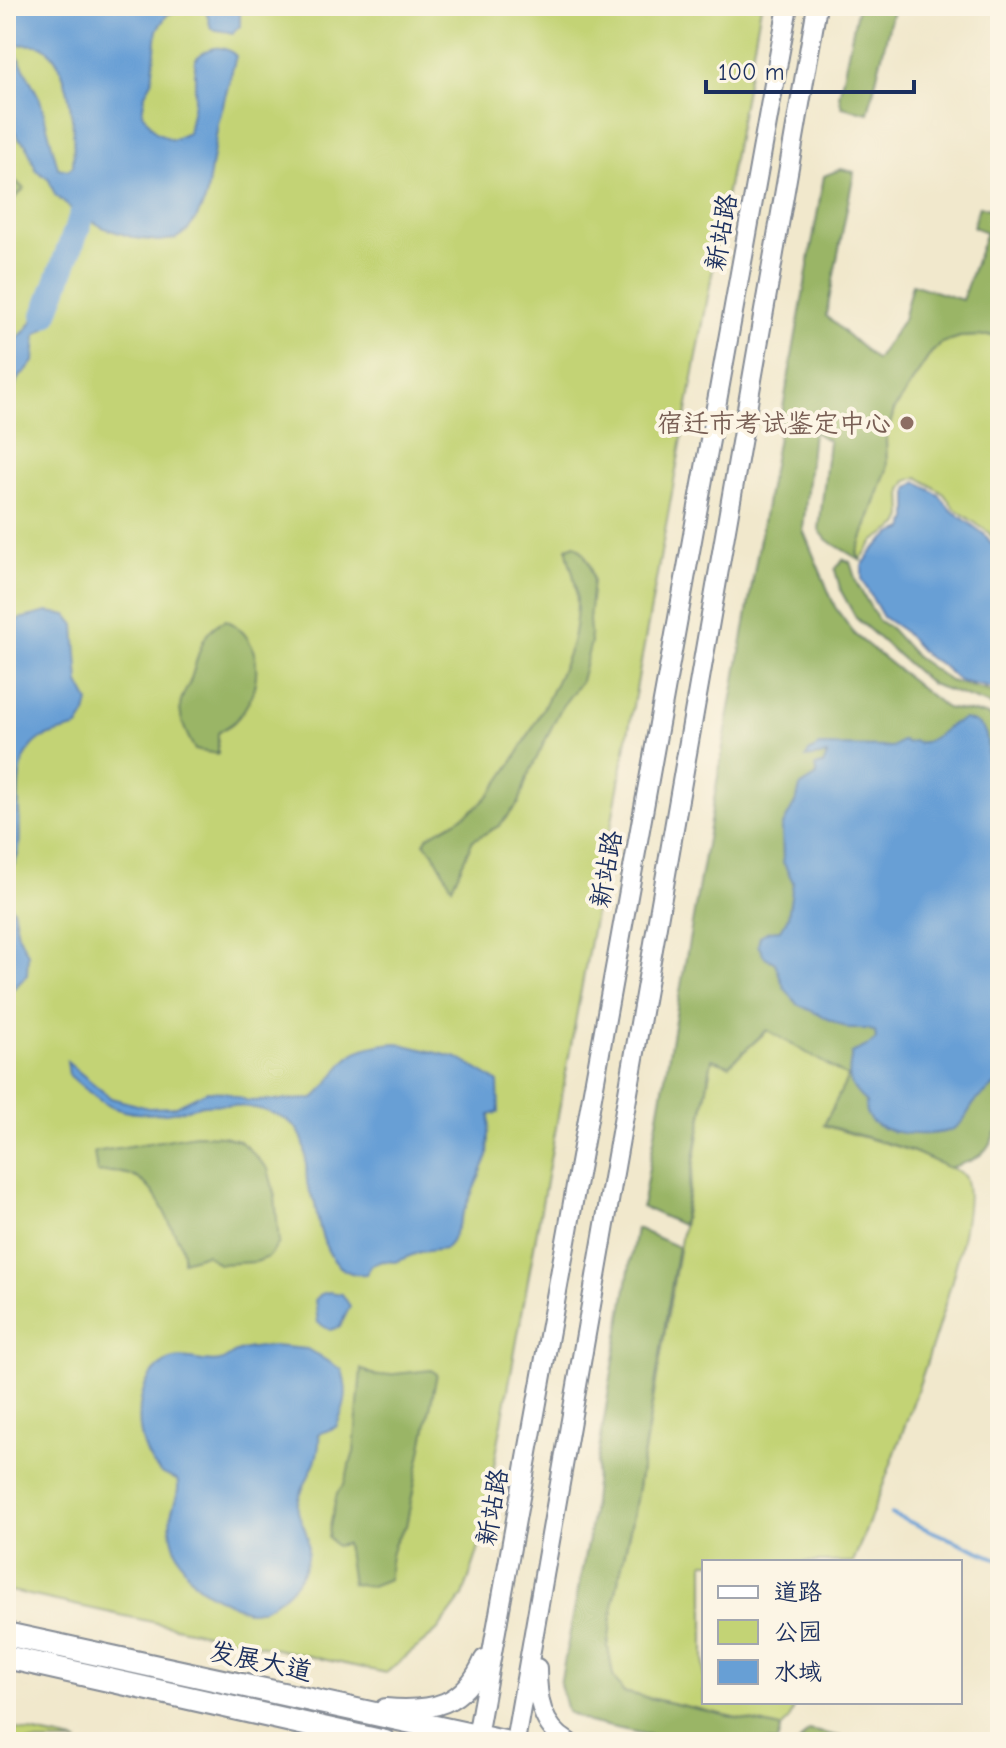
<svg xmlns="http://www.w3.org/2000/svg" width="1006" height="1748" viewBox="0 0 1006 1748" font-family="'Comic Neue','LXGW WenKai TC',sans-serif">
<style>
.green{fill:#c3d375;stroke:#6f816a;stroke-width:2}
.forest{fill:#9ab566;stroke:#5a7262;stroke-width:2}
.water{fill:#679fd5;stroke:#41679a;stroke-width:2;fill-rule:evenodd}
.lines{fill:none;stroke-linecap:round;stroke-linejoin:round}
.stream{stroke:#679fd5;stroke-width:4}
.river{stroke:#679fd5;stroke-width:26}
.minor-casing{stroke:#868c95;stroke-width:22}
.major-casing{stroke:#868c95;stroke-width:26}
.minor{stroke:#fff;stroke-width:18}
.major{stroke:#fff;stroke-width:22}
.education-dot{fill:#8d6e63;stroke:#fcf5e5;stroke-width:3}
.labels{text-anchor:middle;stroke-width:8;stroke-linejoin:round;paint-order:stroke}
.street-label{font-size:26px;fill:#1b2f5e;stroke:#fcf5e5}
.education-label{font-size:26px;fill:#785e54;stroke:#fcf5e5;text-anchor:end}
</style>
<rect width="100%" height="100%" fill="#fcf5e5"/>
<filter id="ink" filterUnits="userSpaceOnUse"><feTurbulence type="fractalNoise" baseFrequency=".0125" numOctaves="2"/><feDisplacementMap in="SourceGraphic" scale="16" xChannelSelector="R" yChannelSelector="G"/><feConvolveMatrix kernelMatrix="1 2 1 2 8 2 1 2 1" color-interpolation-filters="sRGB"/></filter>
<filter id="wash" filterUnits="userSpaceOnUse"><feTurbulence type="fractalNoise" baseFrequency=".006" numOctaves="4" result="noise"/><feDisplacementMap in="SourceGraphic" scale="32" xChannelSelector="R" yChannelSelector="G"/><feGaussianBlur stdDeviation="1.8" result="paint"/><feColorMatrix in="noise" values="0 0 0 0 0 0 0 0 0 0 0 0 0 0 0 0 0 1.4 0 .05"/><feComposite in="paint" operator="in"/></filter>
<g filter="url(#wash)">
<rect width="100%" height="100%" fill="#f1e8cc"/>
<g class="green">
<path d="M6 6H761L479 1548 463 1596 437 1631 386 1673 6 1590Z"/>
<path d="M1000 335V529L994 531 995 540 988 532 954 508 944 494 918 477 907 481 902 490 903 517 899 525 873 542 860 560 857 553 887 469 886 439 894 411 931 353 942 343 960 337Z"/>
<path d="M768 1030 849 1077 824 1125C863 1139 903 1145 940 1163 946 1166 956 1169 962 1174 995 1202 873 1514 853 1562H704V1702H796L789 1720 781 1728 623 1692 613 1676 608 1647 614 1601 634 1511 712 1059 729 1065Z"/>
<path d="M6 1727 79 1742H6Z"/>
</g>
<g class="forest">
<path d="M858 6H894L868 113 842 107 839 96Z"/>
<path d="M841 169 854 172 826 316 876 360 903 320 912 284 962 300 986 232 973 227 979 206 1000 212V335L960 337 942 343 931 353 894 410 886 439 887 469 857 553 860 560 827 540 819 530 829 441 813 431 803 530 835 607 855 635 946 708 987 715 1000 726V1122C986 1155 984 1157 949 1168L910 1150 824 1125 848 1077 767 1030 729 1065 712 1059 682 1225 642 1207 824 176Z"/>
<path d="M6 171 24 189 6 207Z"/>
<path d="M575 545 583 552 590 565 593 580 589 620 591 642 581 681 561 708 527 778 519 803 499 826 473 840 452 887 433 852 424 843 428 836C446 827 465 817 480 804 507 782 569 667 574 633 577 616 578 594 574 578 572 567 567 559 567 548Z"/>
<path d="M843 559 850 562 857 584 878 620 890 628 916 657 950 681 996 693 1000 698V714L990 705 931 684 856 618 841 591 835 570Z"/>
<path d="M226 620C267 639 263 694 234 722 230 726 223 729 218 733V754L195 750C188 737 177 717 181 701 182 696 187 689 189 684 199 660 198 630 226 620Z"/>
<path d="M196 1135 224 1136 238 1140 247 1147 268 1169 275 1195 279 1243 269 1257 256 1262 218 1264 206 1254 183 1261C184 1245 178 1240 171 1226 155 1191 142 1166 97 1173L94 1152Z"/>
<path d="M636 1228 678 1247 634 1511 614 1601 608 1646 613 1676 623 1692 781 1728 777 1742H682L588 1722 567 1712 560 1684 591 1523 597 1462Z"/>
<path d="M361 1369 377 1376 431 1370 437 1374 406 1526C392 1543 389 1557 389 1579L371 1586 352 1584 346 1544 336 1546 328 1537 337 1493 344 1484 354 1452Z"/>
<path d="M809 1730 867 1742H799Z"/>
</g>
<g class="water">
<path d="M6 6H184L167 15 157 30 152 82 145 94 142 113 156 132 172 140 188 133 195 97V60C207 46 223 43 236 56L218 124 206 199 196 219 187 231 175 239 158 241 135 238 104 228 69 207 55 195 49 180 36 170 26 144 18 138 14 129 13 98 6 78ZM12 45C21 45 35 43 43 47 72 63 75 137 73 166L68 170 58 168 40 99Z"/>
<path d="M205 6H240V26L233 33 211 29Z"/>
<path d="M38 313 50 316 48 326 36 335 34 362 17 380 8 415 6 436V349L26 330Z"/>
<path d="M917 482 939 495 950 509 984 534 1000 553V690L959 681 939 663 927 657 902 630 883 617 862 580V566L873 550 891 534 904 529 908 519V489Z"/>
<path d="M48 612 67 615 75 625 79 683 89 702 86 714 78 727C66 731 52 733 42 738 0 765 31 835 14 865 12 869 9 871 6 875V622Z"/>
<path d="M965 719C1006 729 972 762 1000 783V1080C993 1088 984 1094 976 1101 967 1111 966 1122 953 1129 933 1139 857 1137 866 1102 847 1086 847 1077 852 1053L869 1045 876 1039 875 1032 868 1029H849L797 1004 784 987 775 963 764 956 758 945 760 936 769 931 780 930 788 917 793 882 783 862 782 827 797 799 800 787 817 776 815 766 823 765 827 755 806 758 809 752 819 746 892 747 903 740 906 743 913 741C932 749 945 722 965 719Z"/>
<path d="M6 899 13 909 18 934 28 954 27 975 6 997Z"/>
<path d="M397 1043 458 1058 498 1082 499 1112 490 1115 488 1156 451 1242 445 1249 420 1252 395 1262 382 1261 372 1265 366 1274C329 1279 319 1232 315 1204 313 1196 307 1190 307 1181 305 1162 309 1138 292 1124 271 1107 230 1103 204 1105 195 1106 188 1109 180 1111 158 1115 128 1116 107 1105 94 1098 81 1085 69 1075L67 1062 111 1098 148 1108 174 1107 207 1091 225 1092 248 1101 314 1099C349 1062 341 1047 397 1043Z"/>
<path d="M329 1292 342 1294 350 1306 340 1327 330 1330 318 1323 315 1300 321 1294Z"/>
<path d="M273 1346 307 1349 342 1370C349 1392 346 1406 336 1427L319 1434C322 1461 304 1478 298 1503 296 1514 303 1522 306 1532 309 1540 308 1553 306 1562 302 1583 271 1612 249 1611 239 1610 201 1590 195 1583 181 1567 167 1536 171 1515 173 1504 181 1491 177 1480 172 1478 164 1475 160 1472 132 1447 131 1380 166 1362 184 1352 202 1365 220 1361 226 1359 231 1354 236 1352 247 1347 261 1347 273 1346Z"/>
</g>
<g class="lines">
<path class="stream" d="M891 1514 1000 1560"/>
<path class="river" d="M45 315 82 215"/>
</g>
</g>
<g filter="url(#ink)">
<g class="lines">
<defs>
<g id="minor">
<path d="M537 1668C537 1698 541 1726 568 1742"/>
<path d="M385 1708C432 1712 464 1706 484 1659"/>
<path d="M476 1742 788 6"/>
<path d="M515 1742 817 6"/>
</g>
<g id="major">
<path d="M6 1634 504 1742"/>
<path d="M6 1657 385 1742"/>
</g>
</defs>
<use href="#minor" class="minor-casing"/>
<use href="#major" class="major-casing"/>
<use href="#minor" class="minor"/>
<use href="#major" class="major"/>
</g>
</g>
<circle class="education-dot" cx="907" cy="423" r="8"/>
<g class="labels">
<g class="street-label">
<text transform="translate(721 232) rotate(-80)" y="9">新站路</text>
<text transform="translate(606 869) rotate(-80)" y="9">新站路</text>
<text transform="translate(492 1507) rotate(-80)" y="9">新站路</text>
<text transform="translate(261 1661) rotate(12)" y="9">发展大道</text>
</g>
<g class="education-label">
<text x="891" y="432">宿迁市考试鉴定中心</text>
</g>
</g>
<rect width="1006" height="1748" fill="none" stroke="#fcf5e5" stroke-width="32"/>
<rect x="702" y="1560" width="260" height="144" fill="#fcf5e5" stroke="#a2a6af" stroke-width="2"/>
<rect x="718" y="1586" width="40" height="12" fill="#ffffff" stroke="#a2a6af" stroke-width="2"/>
<text x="774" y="1600" font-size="24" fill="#1b2f5e">道路</text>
<rect x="718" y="1620" width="40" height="24" fill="#c3d375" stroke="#a2a6af" stroke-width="2"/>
<text x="774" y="1640" font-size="24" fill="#1b2f5e">公园</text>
<rect x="718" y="1660" width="40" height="24" fill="#679fd5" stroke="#a2a6af" stroke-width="2"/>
<text x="774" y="1680" font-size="24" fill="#1b2f5e">水域</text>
<path d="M706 80v12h208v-12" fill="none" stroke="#1b2f5e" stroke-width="4"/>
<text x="718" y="80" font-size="24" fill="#1b2f5e" stroke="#fcf5e5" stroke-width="6" paint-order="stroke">100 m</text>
</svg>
